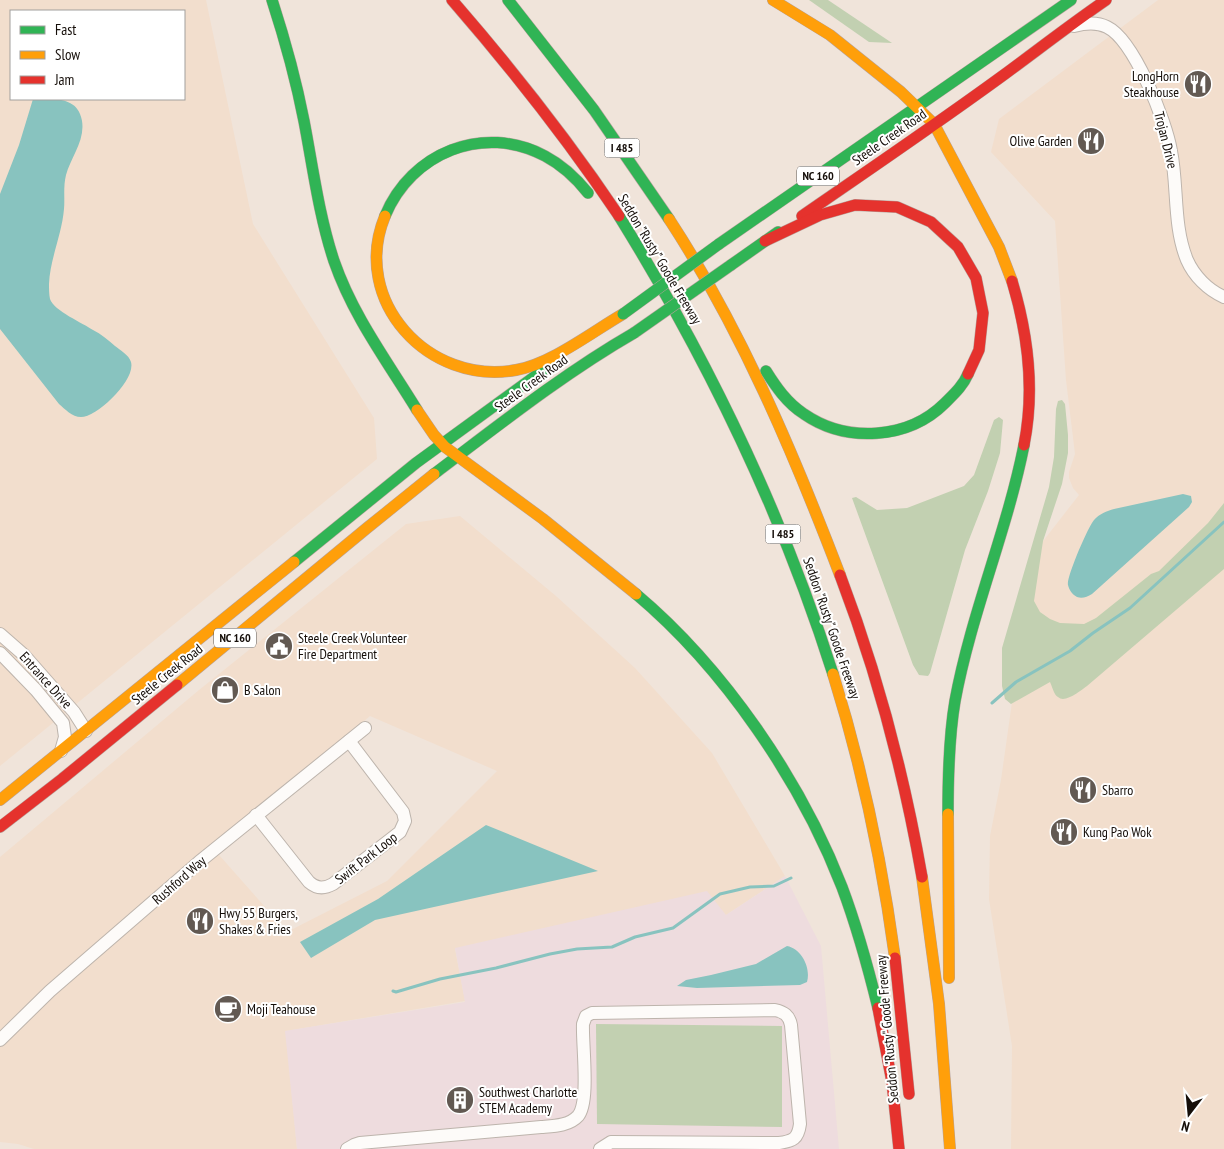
<svg xmlns="http://www.w3.org/2000/svg" width="1224" height="1149" viewBox="0 0 1224 1149" font-family="'PT Sans Narrow',sans-serif">
<style>
.built{fill:#f2decd;fill-rule:evenodd}
.education{fill:#eedcde}
.green{fill:#c2d0b1}
.water{fill:#88c3bf}
.lines{fill:none;stroke-linecap:round;stroke-linejoin:round}
.stream{stroke:#88c3bf;stroke-width:3}
.street-casing{stroke:#bdb4ac;stroke-width:14}
.fast-casing{stroke:#b6a29c;stroke-width:12}
.slow-casing{stroke:#b6a29c;stroke-width:12}
.jam-casing{stroke:#b6a29c;stroke-width:12}
.street{stroke:#fdfbf9;stroke-width:12}
.fast{stroke:#30b455;stroke-width:11}
.slow{stroke:#ff9f0a;stroke-width:11}
.jam{stroke:#e5322d;stroke-width:11}
.fast-bridge-casing{stroke:#b6a29c;stroke-width:12;stroke-linecap:butt}
.fast-bridge{stroke:#30b455;stroke-width:11}
.labels{text-anchor:middle;stroke-width:4;stroke-linejoin:round;paint-order:stroke}
.shield{fill:#fff;stroke:#5b5653;stroke-width:1}
.shield-label{font-size:12px;font-weight:bold;fill:#150e09}
.poi-label{font-size:14px;fill:#150e09;stroke:#fff;text-anchor:start}
.street-label{font-size:14px;fill:#150e09;stroke:#fff}
</style>
<rect width="100%" height="100%" fill="#f0e4da"/>
<g class="built">
<path d="M0 0H206L253 224 374 418 377 459 0 766ZM11 11H184V99H11Z"/>
<path d="M1158 0H1224V1149H1011L1012 1046 989 899 990 836 1001 780 1033 554 1079 495 1073 488 1069 478V472L1075 454 1066 380 1055 221 991 152 999 119Z"/>
<path d="M460 516 556 596 635 668 712 753 785 876 726 915 455 949 465 1001 286 1031 297 1149H34L18 1144 0 1142V857L199 690 406 524ZM370 716 497 771 387 881 287 932 212 847 283 791Z"/>
</g>
<path class="education" d="M785 876 821 946 839 1149H297L285 1031 465 1002 455 948 707 891 726 915Z"/>
<g class="green">
<path d="M809 0H828L892 43 869 42Z"/>
<path d="M1062 400 1065 404 1068 435V453L1062 484 1043 541 1034 601 1040 612 1050 619 1060 623 1084 624 1096 618 1151 574 1159 571 1208 523 1224 503V569L1087 686C1081 690 1065 704 1058 697 1054 695 1052 686 1050 682L1011 704 1005 699 1002 686V648L1049 487 1054 457 1056 409 1058 401Z"/>
<path d="M999 417 1003 420 1000 453 988 491 965 550 930 673 928 676 919 675 913 665 852 498 856 497 877 510 907 508 964 486 974 475 994 420Z"/>
<path d="M596 1024 782 1026V1127L597 1124Z"/>
</g>
<g class="water">
<path d="M33 99C48 99 73 96 80 114 89 136 71 156 66 175 63 187 65 198 64 209 62 234 50 259 49 284 49 288 49 295 50 299 54 311 83 323 93 330 101 334 108 340 115 346 120 350 129 355 131 362 136 380 97 417 81 417 72 417 65 409 59 404L0 329V194L19 145Z"/>
<path d="M1183 494 1191 496 1192 502 1189 507 1092 594C1087 597 1082 599 1077 597 1073 595 1069 590 1068 585 1066 578 1088 527 1094 520 1099 514 1107 511 1114 509Z"/>
<path d="M486 825 598 871 375 920 311 958 300 942 378 899Z"/>
<path d="M787 946C802 949 811 968 807 982L800 985 697 988 677 986 686 980 711 975 756 964Z"/>
</g>
<g class="lines">
<g class="stream">
<path d="M992 703 1016 682 1070 651 1093 633 1130 608 1224 522"/>
<path d="M393 991 396 992 440 979 496 968 550 954 577 949 612 947 635 937 673 928 720 894 750 887 774 886 791 878"/>
</g>
<defs>
<g id="street">
<path d="M1074 26C1085 23 1097 22 1107 27 1134 40 1166 121 1171 151 1178 186 1173 226 1187 260 1194 276 1208 290 1224 297"/>
<path d="M0 634 24 655 74 712 86 731"/>
<path d="M0 653 36 690 63 723 65 737 61 751"/>
<path d="M256 815 309 882C317 889 324 889 333 884L400 832 405 821 403 812 349 741"/>
<path d="M0 1040 50 991 199 862 365 728"/>
<path d="M347 1149 354 1145 360 1143 541 1127C553 1126 569 1126 578 1116 590 1102 582 1044 583 1024L586 1016 592 1013 775 1010C784 1012 789 1015 791 1025L800 1124C798 1139 793 1141 779 1143L611 1142 600 1149"/>
</g>
<g id="fast">
<path d="M272 0C285 40 296 80 304 121 313 168 319 216 334 261 353 316 387 361 417 410"/>
<path d="M508 0 594 110 669 219"/>
<path d="M385 216C411 153 483 123 545 156 562 165 576 178 588 193"/>
<path d="M619 216C708 360 782 513 833 674"/>
<path d="M719 244 1071 0"/>
<path d="M731 265 778 232"/>
<path d="M766 371C776 387 787 403 804 414 846 443 908 440 945 403 954 394 963 386 968 374"/>
<path d="M434 474C499 425 563 374 634 333"/>
<path d="M294 562 416 463 556 361"/>
<path d="M636 594C724 668 801 781 842 887 857 927 868 967 878 1008"/>
<path d="M948 814C948 778 949 736 955 701 971 614 1007 531 1024 445"/>
</g>
<g id="slow">
<path d="M773 0 830 35 901 92 934 124 999 247 1012 281"/>
<path d="M385 216C350 301 429 386 516 370 551 364 592 332 623 314"/>
<path d="M669 219C741 329 793 452 840 575"/>
<path d="M417 410 434 435 445 447 543 519 636 594"/>
<path d="M833 674C862 767 882 862 895 958"/>
<path d="M177 685 367 528 434 474"/>
<path d="M0 800 294 562"/>
<path d="M948 814 949 978"/>
<path d="M922 877 939 1004 950 1149"/>
</g>
<g id="jam">
<path d="M452 0C512 69 568 140 619 216"/>
<path d="M802 216C870 169 938 123 1005 74 1039 49 1071 24 1106 0"/>
<path d="M765 241 820 215 855 205 897 207 931 222 958 247 976 278 983 313 979 350 968 374"/>
<path d="M1012 281C1028 334 1035 390 1024 445"/>
<path d="M840 575C877 672 904 774 922 877"/>
<path d="M0 827 62 779 177 685"/>
<path d="M895 958 909 1094"/>
<path d="M878 1008 892 1082 899 1149"/>
</g>
</defs>
<use href="#street" class="street-casing"/>
<use href="#fast" class="fast-casing"/>
<use href="#slow" class="slow-casing"/>
<use href="#jam" class="jam-casing"/>
<use href="#street" class="street"/>
<use href="#fast" class="fast"/>
<use href="#slow" class="slow"/>
<use href="#jam" class="jam"/>
<defs>
<g id="fast-bridge">
<path d="M623 314 719 244"/>
<path d="M634 333 731 265"/>
</g>
</defs>
<use href="#fast-bridge" class="fast-bridge-casing"/>
<use href="#fast-bridge" class="fast-bridge"/>
</g>
<defs>
<symbol id="restaurant-disc" viewBox="-11 -11 22 22"><circle r="9.5" fill="#625952" stroke="#fff"/><path d="M-5-6h1v4h1v-4h1v4h1v-4h1v5L-1.5 .5V6h-2V.5L-5-1ZM5-6V6H3V1.5H1.5Q1.5-4 5-6Z" fill="#fff"/></symbol>
<symbol id="civic-disc" viewBox="-11 -11 22 22"><circle r="9.5" fill="#625952" stroke="#fff"/><path d="M-.6-6.5H3V-4.5H.6V-3L4-1V1h2V6H-6V1h2V-1L-.6-3ZM-1.2 2.5V6h2.4V2.5Z" fill="#fff"/></symbol>
<symbol id="shop-disc" viewBox="-11 -11 22 22"><circle r="9.5" fill="#625952" stroke="#fff"/><path d="M-5-2.5h2.3a2.7 3.5 0 0 1 5.4 0H5L5.5 6h-11ZM-1.5-2.5h3a1.5 2.3 0 0 0-3 0Z" fill="#fff"/></symbol>
<symbol id="cafe-disc" viewBox="-11 -11 22 22"><circle r="9.5" fill="#625952" stroke="#fff"/><path d="M-5.5-4.5H6V0H3Q3 3.5 0 3.5H-2.5Q-5.5 3.5-5.5 0ZM3-3.2v2h1.7v-2ZM-6 4.5H4V6H-6Z" fill="#fff"/></symbol>
<symbol id="building-disc" viewBox="-11 -11 22 22"><circle r="9.5" fill="#625952" stroke="#fff"/><path d="M-4-6H4V6H1V3H-1V6H-4ZM-2.5-4.3h1.7v1.8h-1.7ZM.8-4.3h1.7v1.8H.8ZM-2.5-1h1.7V.8h-1.7ZM.8-1h1.7V.8H.8Z" fill="#fff"/></symbol>
</defs>
<g fill-rule="evenodd">
<use href="#restaurant-disc" x="1182" y="68" width="32" height="32"/>
<use href="#restaurant-disc" x="1075" y="125" width="32" height="32"/>
<use href="#civic-disc" x="263" y="630" width="32" height="32"/>
<use href="#shop-disc" x="209" y="674" width="32" height="32"/>
<use href="#restaurant-disc" x="1067" y="774" width="32" height="32"/>
<use href="#restaurant-disc" x="1048" y="816" width="32" height="32"/>
<use href="#restaurant-disc" x="184" y="905" width="32" height="32"/>
<use href="#cafe-disc" x="212" y="993" width="32" height="32"/>
<use href="#building-disc" x="444" y="1084" width="32" height="32"/>
</g>
<g class="labels">
<g class="shield">
<rect x="604.5" y="138.5" width="35" height="19" rx="4"/>
<rect x="797" y="166.5" width="42" height="19" rx="4"/>
<rect x="765.5" y="524.5" width="35" height="19" rx="4"/>
<rect x="214" y="628.5" width="42" height="19" rx="4"/>
</g>
<g class="shield-label">
<text x="622" y="152">I 485</text>
<text x="818" y="180">NC 160</text>
<text x="783" y="538">I 485</text>
<text x="235" y="642">NC 160</text>
</g>
<g class="poi-label">
<text x="1179" y="81" text-anchor="end">LongHorn<tspan x="1179" dy="16">Steakhouse</tspan></text>
<text x="1072" y="146" text-anchor="end">Olive Garden</text>
<text x="298" y="643">Steele Creek Volunteer<tspan x="298" dy="16">Fire Department</tspan></text>
<text x="244" y="695">B Salon</text>
<text x="1102" y="795">Sbarro</text>
<text x="1083" y="837">Kung Pao Wok</text>
<text x="219" y="918">Hwy 55 Burgers,<tspan x="219" dy="16">Shakes &amp; Fries</tspan></text>
<text x="247" y="1014">Moji Teahouse</text>
<text x="479" y="1097">Southwest Charlotte<tspan x="479" dy="16">STEM Academy</tspan></text>
</g>
<g class="street-label">
<text transform="translate(889 137) rotate(-35)" y="5">Steele Creek Road</text>
<text transform="translate(1166 140) rotate(76)" y="5">Trojan Drive</text>
<text transform="translate(660 259) rotate(59)" y="5">Seddon "Rusty" Goode Freeway</text>
<text transform="translate(531 383) rotate(-36)" y="5">Steele Creek Road</text>
<text transform="translate(832 628) rotate(71)" y="5">Seddon "Rusty" Goode Freeway</text>
<text transform="translate(167 674) rotate(-39)" y="5">Steele Creek Road</text>
<text transform="translate(46 680) rotate(48)" y="5">Entrance Drive</text>
<text transform="translate(366 858) rotate(-38)" y="5">Swift Park Loop</text>
<text transform="translate(179 880) rotate(-41)" y="5">Rushford Way</text>
<text transform="translate(887 1029) rotate(-95)" y="5">Seddon "Rusty" Goode Freeway</text>
</g>
</g>
<rect x="10" y="10" width="175" height="90" fill="#ffffff" stroke="#a19f9d"/>
<rect x="20" y="26" width="25" height="8" fill="#30b455" stroke="#a19f9d"/>
<text x="55" y="35" font-size="15" fill="#150e09">Fast</text>
<rect x="20" y="51" width="25" height="8" fill="#ff9f0a" stroke="#a19f9d"/>
<text x="55" y="60" font-size="15" fill="#150e09">Slow</text>
<rect x="20" y="76" width="25" height="8" fill="#e5322d" stroke="#a19f9d"/>
<text x="55" y="85" font-size="15" fill="#150e09">Jam</text>
<g transform="translate(1189 1114) rotate(196)" stroke="#ffffff" stroke-width="4" paint-order="stroke">
<path d="M0-4L9 19L0 12L-9 19Z" fill="#150e09"/>
<text y="-8" font-size="14" font-weight="bold" text-anchor="middle" fill="#150e09">N</text>
</g>
</svg>
